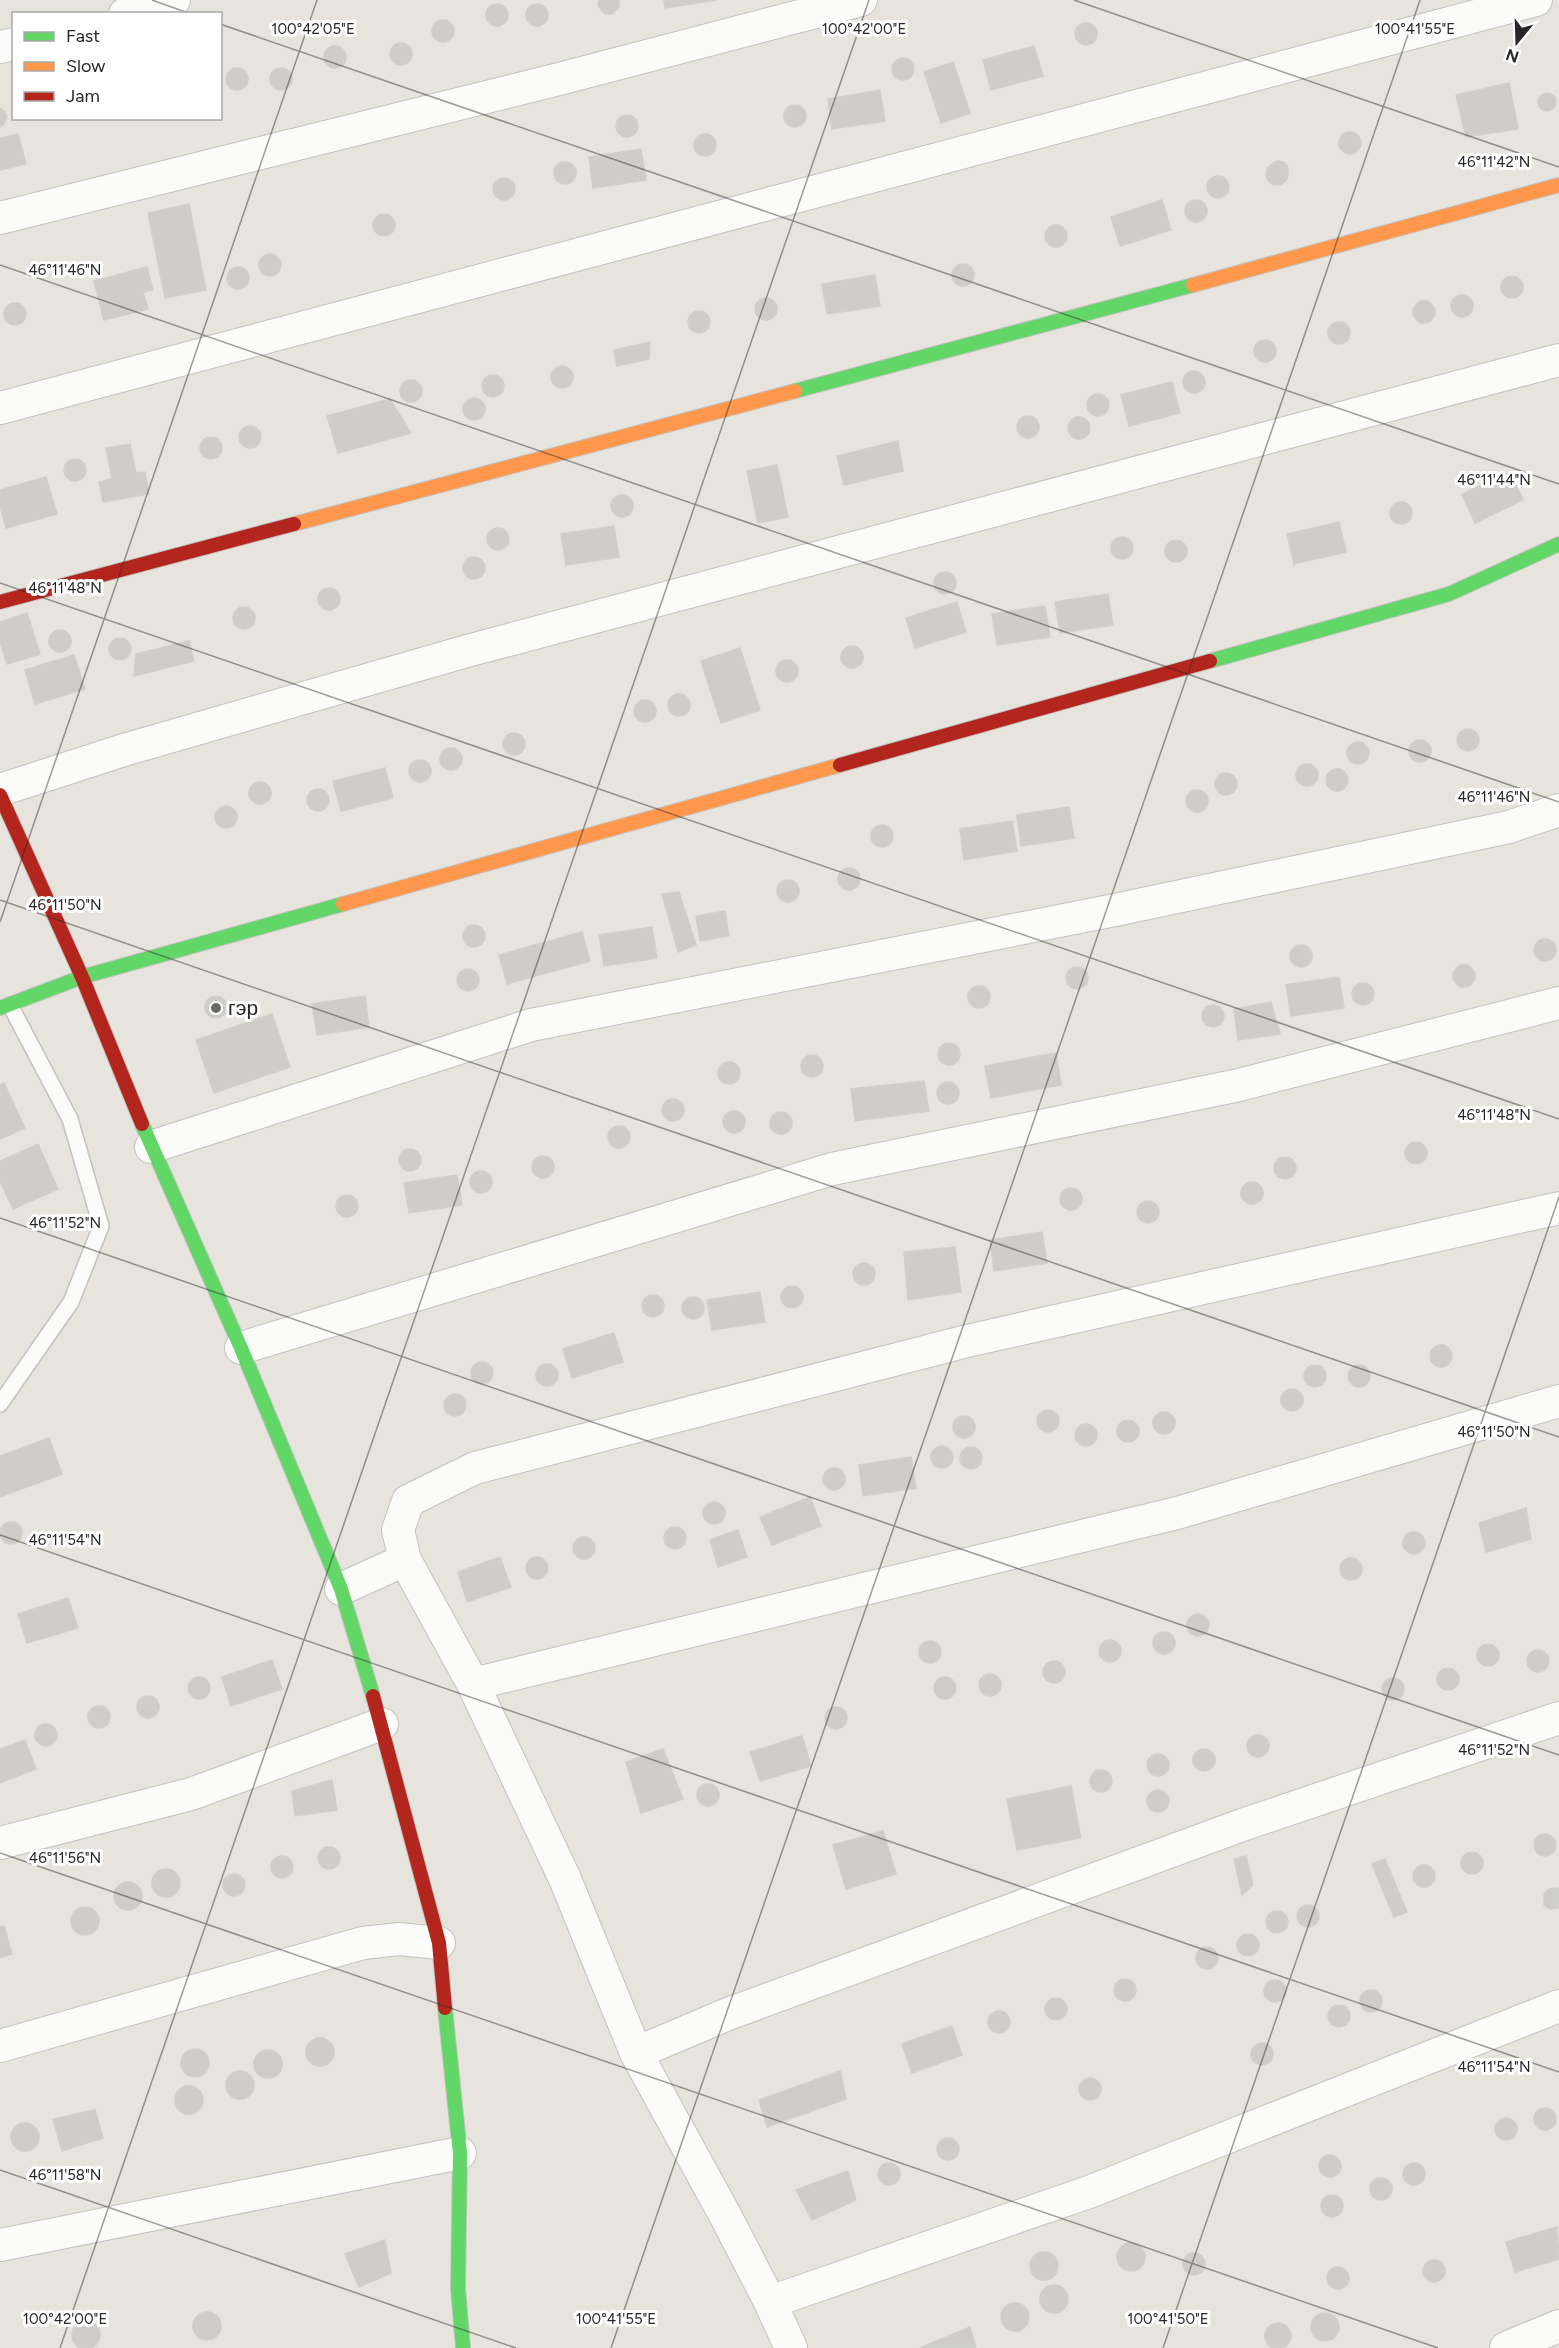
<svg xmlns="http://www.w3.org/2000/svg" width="1559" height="2348" viewBox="0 0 1559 2348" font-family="Figtree,sans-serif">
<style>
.building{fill:#cfcdc8;stroke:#d0cfc9;stroke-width:1.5}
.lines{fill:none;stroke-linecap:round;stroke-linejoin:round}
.lane-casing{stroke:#c3c2c2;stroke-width:18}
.street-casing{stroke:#c3c2c2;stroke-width:34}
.fast-casing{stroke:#c3c2c2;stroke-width:16}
.slow-casing{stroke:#c3c2c2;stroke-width:16}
.jam-casing{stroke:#c3c2c2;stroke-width:16}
.lane{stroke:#fbfbfa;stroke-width:15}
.street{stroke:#fbfbfa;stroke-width:32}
.fast{stroke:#63d668;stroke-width:14}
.slow{stroke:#ff974d;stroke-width:14}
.jam{stroke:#b3261e;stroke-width:14}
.ticks{fill:none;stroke:#272727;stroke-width:1.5;stroke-opacity:0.45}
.poi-dot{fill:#6a6967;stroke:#fff;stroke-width:2}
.labels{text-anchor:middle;stroke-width:6;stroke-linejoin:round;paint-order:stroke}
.poi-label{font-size:21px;fill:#272727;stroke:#fff;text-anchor:start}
.ticks-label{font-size:15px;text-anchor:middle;fill:#272727;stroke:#fff;stroke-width:6;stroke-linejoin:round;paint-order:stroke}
</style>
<rect width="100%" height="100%" fill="#e6e4dd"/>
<g class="building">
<path d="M599 0H619V7L612 14H605L598 6Z"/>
<path d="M664 0H716L665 8Z"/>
<circle cx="537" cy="15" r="11"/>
<circle cx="497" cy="15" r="11"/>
<circle cx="443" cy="31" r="11"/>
<circle cx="1086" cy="34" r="11"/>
<circle cx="1086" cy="33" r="9"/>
<circle cx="401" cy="54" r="11"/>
<path d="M1034 46 1043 76 991 90 983 60Z"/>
<circle cx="335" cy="57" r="11"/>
<circle cx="903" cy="69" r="11"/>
<path d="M953 62 970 113 941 123 924 72Z"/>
<circle cx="237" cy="79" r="11"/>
<circle cx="281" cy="79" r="11"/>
<path d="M1509 83 1518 129 1466 137 1456 95Z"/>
<path d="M880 90 885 121 832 129 828 99Z"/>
<circle cx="1547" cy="102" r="9"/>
<circle cx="795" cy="116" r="11"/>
<path d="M0 108 4 111 7 117 4 124 0 127Z"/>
<circle cx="627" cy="126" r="11"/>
<circle cx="1350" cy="143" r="11"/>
<path d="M18 134 26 164 0 170V138Z"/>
<circle cx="705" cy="145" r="11"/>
<path d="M641 149 646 180 593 188 589 157Z"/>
<circle cx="1279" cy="170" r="9"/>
<circle cx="565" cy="173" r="11"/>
<circle cx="1277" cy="174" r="11"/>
<circle cx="1218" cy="187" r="11"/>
<circle cx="504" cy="189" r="11"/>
<path d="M1162 200 1171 230 1120 246 1111 217Z"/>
<circle cx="1196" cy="211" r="11"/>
<path d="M189 204 206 290 165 298 148 213Z"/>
<circle cx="384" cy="225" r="11"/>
<circle cx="1056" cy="236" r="11"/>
<circle cx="270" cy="265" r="11"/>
<circle cx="963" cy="275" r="11"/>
<path d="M147 267 153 290 143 292 148 309 104 320 94 281Z"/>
<circle cx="238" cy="278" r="11"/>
<path d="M875 275 880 306 827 314 822 284Z"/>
<circle cx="1512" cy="287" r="11"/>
<circle cx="1462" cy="306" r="11"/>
<circle cx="766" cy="309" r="11"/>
<circle cx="1424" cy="312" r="11"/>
<circle cx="15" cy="314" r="11"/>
<circle cx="699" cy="322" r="11"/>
<circle cx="1339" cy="333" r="11"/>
<circle cx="1265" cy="351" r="11"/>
<path d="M650 342 649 359 617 366 614 350Z"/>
<circle cx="562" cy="377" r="11"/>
<circle cx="1194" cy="382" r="11"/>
<circle cx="493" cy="386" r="11"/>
<circle cx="411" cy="391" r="11"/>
<path d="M1172 382 1180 413 1129 426 1121 395Z"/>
<circle cx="1098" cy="405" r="11"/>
<circle cx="474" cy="409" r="11"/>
<path d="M390 399 411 433 338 453 327 416Z"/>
<circle cx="1028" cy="427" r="11"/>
<circle cx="1079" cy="428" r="11"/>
<circle cx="250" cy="437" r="11"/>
<circle cx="211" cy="448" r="11"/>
<path d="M898 441 903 471 844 485 837 456Z"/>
<path d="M130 444 136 473 145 472 149 494 103 502 99 482 112 479 106 448Z"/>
<circle cx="75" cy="470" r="11"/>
<path d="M777 465 788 517 758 523 747 471Z"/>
<path d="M1510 472 1523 500 1475 523 1462 494Z"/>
<path d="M46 477 57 514 6 528 0 506V490Z"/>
<circle cx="622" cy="506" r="11"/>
<circle cx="1401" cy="513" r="11"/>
<path d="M1339 522 1346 552 1294 564 1287 534Z"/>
<path d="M614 526 619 557 566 565 561 534Z"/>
<circle cx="498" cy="539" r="11"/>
<circle cx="1122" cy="548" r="11"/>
<circle cx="1176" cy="551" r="11"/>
<circle cx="474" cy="568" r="11"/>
<circle cx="945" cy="583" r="11"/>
<circle cx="329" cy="599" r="11"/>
<path d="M1108 594 1113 625 1060 633 1055 602Z"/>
<path d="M957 602 966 632 915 648 906 618Z"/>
<path d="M1045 606 1050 637 997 645 992 614Z"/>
<circle cx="244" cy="618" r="11"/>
<path d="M27 613 40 654 7 664 0 642V622Z"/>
<circle cx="60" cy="641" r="11"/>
<circle cx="120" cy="649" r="11"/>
<path d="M189 641 194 661 134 676 136 654Z"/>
<circle cx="852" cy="657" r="11"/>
<path d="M740 648 760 710 721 723 701 661Z"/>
<path d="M74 655 85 689 35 704 25 670Z"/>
<circle cx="787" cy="671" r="11"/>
<circle cx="679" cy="705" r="11"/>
<circle cx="645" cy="711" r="11"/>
<circle cx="1468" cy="740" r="11"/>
<circle cx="514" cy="744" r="11"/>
<circle cx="1420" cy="751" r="11"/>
<circle cx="1358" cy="753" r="11"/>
<circle cx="451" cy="759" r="11"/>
<circle cx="420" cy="771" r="11"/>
<circle cx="1307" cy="775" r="11"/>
<path d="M385 768 393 798 341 811 333 781Z"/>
<circle cx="1337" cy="780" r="11"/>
<circle cx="1226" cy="784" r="11"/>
<circle cx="260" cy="793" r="11"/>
<circle cx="318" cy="800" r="11"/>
<circle cx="1197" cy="801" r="11"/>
<circle cx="226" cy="817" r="11"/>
<path d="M1069 807 1074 838 1021 846 1017 815Z"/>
<path d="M1012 821 1017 851 964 860 960 829Z"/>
<circle cx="882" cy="836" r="11"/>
<circle cx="849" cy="879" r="11"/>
<circle cx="788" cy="891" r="11"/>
<path d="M679 892 696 945 678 952 662 894Z"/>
<path d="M725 911 729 936 700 941 696 916Z"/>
<circle cx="474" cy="936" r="11"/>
<path d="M652 927 657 958 604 966 599 935Z"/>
<path d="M582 932 590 961 507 984 499 955Z"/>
<circle cx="1545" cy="950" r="11"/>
<circle cx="1301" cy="956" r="11"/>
<circle cx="1464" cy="976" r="11"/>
<circle cx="1077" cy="978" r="11"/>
<circle cx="468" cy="980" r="11"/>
<path d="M1339 977 1344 1008 1291 1016 1286 985Z"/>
<circle cx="1363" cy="994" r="11"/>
<circle cx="979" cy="997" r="11"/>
<path d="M365 996 369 1027 317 1035 312 1004Z"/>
<circle cx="216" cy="1007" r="11"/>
<path d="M1271 1002 1280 1034 1238 1040 1234 1009Z"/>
<circle cx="1213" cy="1016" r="11"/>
<path d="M272 1014 290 1067 214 1093 196 1040Z"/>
<circle cx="949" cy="1054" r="11"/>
<path d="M1056 1053 1061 1085 991 1098 985 1066Z"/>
<circle cx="812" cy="1066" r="11"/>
<circle cx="729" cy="1073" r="11"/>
<path d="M924 1081 929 1111 855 1121 851 1089Z"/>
<circle cx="948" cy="1093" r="11"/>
<path d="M4 1083 25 1128 0 1139V1085Z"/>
<circle cx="673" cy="1110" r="11"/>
<circle cx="734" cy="1122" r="11"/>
<circle cx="781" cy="1123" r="11"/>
<circle cx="619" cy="1137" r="11"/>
<circle cx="1416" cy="1153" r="11"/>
<path d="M38 1144 58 1189 13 1209 0 1181V1161Z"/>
<circle cx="410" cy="1160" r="11"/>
<circle cx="543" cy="1167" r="11"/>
<circle cx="1285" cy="1168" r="11"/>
<circle cx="481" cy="1182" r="11"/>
<path d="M457 1175 462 1205 409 1213 404 1183Z"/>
<circle cx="1252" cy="1193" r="11"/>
<circle cx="1071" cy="1199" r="11"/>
<circle cx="347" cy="1206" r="11"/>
<circle cx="1148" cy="1212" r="11"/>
<path d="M1042 1232 1047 1263 994 1271 990 1240Z"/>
<path d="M955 1247 961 1292 908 1300 904 1252Z"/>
<circle cx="864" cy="1274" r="11"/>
<circle cx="792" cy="1297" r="11"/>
<path d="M760 1292 765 1322 712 1330 707 1300Z"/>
<circle cx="653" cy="1306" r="11"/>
<circle cx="693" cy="1308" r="11"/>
<path d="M614 1333 623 1362 572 1378 563 1349Z"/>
<circle cx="1441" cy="1356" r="11"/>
<circle cx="482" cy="1373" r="11"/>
<circle cx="547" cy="1375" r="11"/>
<circle cx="1359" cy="1376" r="11"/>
<circle cx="1315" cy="1376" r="11"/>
<circle cx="1292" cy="1400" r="11"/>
<circle cx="455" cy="1405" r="11"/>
<circle cx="1048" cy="1421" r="11"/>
<circle cx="1164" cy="1423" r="11"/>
<circle cx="964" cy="1427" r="11"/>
<circle cx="1128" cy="1431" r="11"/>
<circle cx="1086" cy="1435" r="11"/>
<path d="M49 1438 62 1474 0 1497V1456Z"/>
<circle cx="942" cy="1457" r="11"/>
<circle cx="971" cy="1458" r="11"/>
<path d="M911 1457 916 1488 863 1496 859 1465Z"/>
<circle cx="834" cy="1479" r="11"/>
<path d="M810 1497 821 1526 772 1545 760 1517Z"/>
<circle cx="714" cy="1513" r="11"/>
<path d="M1526 1508 1531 1539 1486 1552 1479 1523Z"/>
<circle cx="11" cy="1533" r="11"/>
<circle cx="675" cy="1538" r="11"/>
<path d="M738 1530 747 1557 718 1567 710 1540Z"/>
<circle cx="1414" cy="1543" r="11"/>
<circle cx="584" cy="1548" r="11"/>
<path d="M500 1557 511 1587 467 1602 458 1572Z"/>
<circle cx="537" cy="1568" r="11"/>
<circle cx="1351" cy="1569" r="11"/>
<path d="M68 1598 78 1628 27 1643 18 1614Z"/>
<circle cx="1198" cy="1625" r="11"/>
<circle cx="1164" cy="1643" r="11"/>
<circle cx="1110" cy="1651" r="11"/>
<circle cx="930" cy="1652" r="11"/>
<circle cx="1488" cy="1655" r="11"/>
<circle cx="1538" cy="1661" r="11"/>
<path d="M272 1660 282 1689 231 1706 222 1677Z"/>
<circle cx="1054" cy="1672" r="11"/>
<circle cx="1448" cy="1679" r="11"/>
<circle cx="990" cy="1685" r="11"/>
<circle cx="199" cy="1688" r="11"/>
<circle cx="945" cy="1688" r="11"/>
<circle cx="1393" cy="1689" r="11"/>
<circle cx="148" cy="1707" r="11"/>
<circle cx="99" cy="1717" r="11"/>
<circle cx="836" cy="1718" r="11"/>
<circle cx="46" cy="1735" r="11"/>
<circle cx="1258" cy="1746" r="11"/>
<path d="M802 1736 811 1766 760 1781 750 1752Z"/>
<path d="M25 1740 36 1769 0 1783V1749Z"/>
<path d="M663 1749 683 1799 641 1813 626 1762Z"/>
<circle cx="1204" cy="1760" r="11"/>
<circle cx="1158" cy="1765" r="11"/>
<circle cx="1101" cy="1781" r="11"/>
<path d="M332 1780 337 1810 295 1816 292 1791Z"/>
<circle cx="708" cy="1795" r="11"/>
<path d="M1071 1786 1081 1838 1017 1850 1007 1799Z"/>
<circle cx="1158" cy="1801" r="11"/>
<path d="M883 1831 896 1874 846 1889 833 1845Z"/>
<circle cx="1545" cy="1845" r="11"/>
<circle cx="329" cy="1858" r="11"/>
<circle cx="1472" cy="1863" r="11"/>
<path d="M1246 1856 1253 1885 1242 1895 1234 1859Z"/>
<circle cx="282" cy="1867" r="11"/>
<path d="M1385 1859 1407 1912 1394 1917 1372 1864Z"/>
<circle cx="1424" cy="1876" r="11"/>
<circle cx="166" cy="1883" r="14"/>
<circle cx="234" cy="1885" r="11"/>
<circle cx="128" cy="1896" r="14"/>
<path d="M1556 1888 1559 1889V1908L1550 1909 1544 1905V1894L1549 1889Z"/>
<circle cx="1308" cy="1916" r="11"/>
<circle cx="85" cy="1921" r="14"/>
<circle cx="1277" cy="1922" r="11"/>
<path d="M4 1926 12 1954 0 1958V1927Z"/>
<circle cx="1248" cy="1945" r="11"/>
<circle cx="1207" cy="1958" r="11"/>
<circle cx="1125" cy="1990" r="11"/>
<circle cx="1275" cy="1991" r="11"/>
<circle cx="1371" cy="2001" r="11"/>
<circle cx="1056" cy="2009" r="11"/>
<circle cx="1339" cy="2016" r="11"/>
<circle cx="999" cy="2022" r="11"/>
<path d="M952 2026 962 2055 912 2073 902 2044Z"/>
<circle cx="320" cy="2052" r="14"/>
<circle cx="1262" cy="2054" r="11"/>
<circle cx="195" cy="2063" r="14"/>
<circle cx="268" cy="2064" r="14"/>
<path d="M840 2071 846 2099 767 2127 759 2100Z"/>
<circle cx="240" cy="2085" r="14"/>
<circle cx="1090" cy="2089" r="11"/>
<circle cx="189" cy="2100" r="14"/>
<circle cx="1545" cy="2119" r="11"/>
<path d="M95 2110 103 2138 62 2151 53 2119Z"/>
<circle cx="1506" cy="2129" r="11"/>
<circle cx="25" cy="2137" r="14"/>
<circle cx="948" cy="2149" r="11"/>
<circle cx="1330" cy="2166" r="11"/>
<circle cx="889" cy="2174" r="11"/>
<circle cx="1414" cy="2174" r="11"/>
<path d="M848 2171 856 2200 812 2220 796 2190Z"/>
<circle cx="1381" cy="2189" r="11"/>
<circle cx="1332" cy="2206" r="11"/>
<path d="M1557 2227 1559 2259 1515 2272 1506 2242Z"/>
<path d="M385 2240 391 2273 359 2287 345 2254Z"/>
<circle cx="1131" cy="2257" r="14"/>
<circle cx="1044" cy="2266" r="14"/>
<circle cx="1194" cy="2264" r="11"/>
<circle cx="1434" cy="2271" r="11"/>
<circle cx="1338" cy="2278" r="11"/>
<circle cx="1054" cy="2299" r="14"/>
<circle cx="1015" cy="2317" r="14"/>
<circle cx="207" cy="2326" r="14"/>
<circle cx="1325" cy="2327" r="14"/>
<circle cx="86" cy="2335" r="14"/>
<circle cx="1278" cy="2336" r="13"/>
<path d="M970 2327 976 2348H920Z"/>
</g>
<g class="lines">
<defs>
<path id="lane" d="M0 1404 71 1302 101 1226 70 1119 10 1005"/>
<g id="street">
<path d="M125 14 174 0"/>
<path d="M0 47 14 44"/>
<path d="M0 218 559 79 861 0"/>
<path d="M0 408 1536 0"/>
<path d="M0 790 127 749 467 651 1559 360"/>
<path d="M151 1147 531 1025 1115 910 1509 827 1559 810"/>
<path d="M241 1348 832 1169 1239 1085 1559 1003"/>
<path d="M405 1560 398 1530 408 1501 475 1468 967 1341 1559 1208"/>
<path d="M341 1589 405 1560 473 1684 565 1879 636 2053 725 2215 770 2302 791 2348"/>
<path d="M473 1684 1177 1513 1559 1401"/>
<path d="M0 1843 191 1794 382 1724"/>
<path d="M0 2046 363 1943 399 1939 439 1943"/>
<path d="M636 2053 728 2014 1245 1824 1559 1718"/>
<path d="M0 2245 460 2153"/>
<path d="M770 2302 1089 2192 1559 2006"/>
<path d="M1506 2348 1559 2326"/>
</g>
<g id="fast">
<path d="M795 391 1193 285"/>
<path d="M1210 661 1449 594 1559 544"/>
<path d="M0 1008 82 977 343 904"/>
<path d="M142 1124 241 1348 341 1589 373 1696"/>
<path d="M445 2008 460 2153 458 2288 463 2348"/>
</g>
<g id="slow">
<path d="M1193 285 1559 185"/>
<path d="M294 524 795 391"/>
<path d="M343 904 840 765"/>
</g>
<g id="jam">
<path d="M0 602 294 524"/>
<path d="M840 765 1210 661"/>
<path d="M0 795 82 977 142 1124"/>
<path d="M373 1696 439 1943 445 2008"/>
</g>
</defs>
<use href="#lane" class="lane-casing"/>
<use href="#street" class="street-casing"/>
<use href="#fast" class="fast-casing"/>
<use href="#slow" class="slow-casing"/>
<use href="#jam" class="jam-casing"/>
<use href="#lane" class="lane"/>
<use href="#street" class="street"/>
<use href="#fast" class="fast"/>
<use href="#slow" class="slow"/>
<use href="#jam" class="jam"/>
</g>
<path class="ticks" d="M152 0 191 14M1074 0 1559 167M220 24 1559 484M0 265 1559 802M0 583 1559 1119M0 900 1559 1437M0 922 317 0M0 1218 1559 1755M0 1535 1559 2072M0 1853 1438 2348M0 2170 516 2348M60 2348 869 0M611 2348 1420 0M1163 2348 1559 1197"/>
<circle class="poi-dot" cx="216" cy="1008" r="6"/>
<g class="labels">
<g class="poi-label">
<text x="228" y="1015">гэр</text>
</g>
</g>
<g class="ticks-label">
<text x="313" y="34">100°42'05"E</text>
<text x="864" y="34">100°42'00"E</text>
<text x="1415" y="34">100°41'55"E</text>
<text x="1494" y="167">46°11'42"N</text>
<text x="65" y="275">46°11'46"N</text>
<text x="1494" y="485">46°11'44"N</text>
<text x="65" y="593">46°11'48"N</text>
<text x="1494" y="802">46°11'46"N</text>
<text x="65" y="910">46°11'50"N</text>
<text x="1494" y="1120">46°11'48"N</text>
<text x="65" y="1228">46°11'52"N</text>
<text x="1494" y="1437">46°11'50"N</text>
<text x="65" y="1545">46°11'54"N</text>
<text x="1494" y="1755">46°11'52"N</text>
<text x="65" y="1863">46°11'56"N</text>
<text x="1494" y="2072">46°11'54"N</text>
<text x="65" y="2180">46°11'58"N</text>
<text x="65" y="2324">100°42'00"E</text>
<text x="616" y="2324">100°41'55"E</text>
<text x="1168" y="2324">100°41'50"E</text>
</g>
<rect x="12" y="12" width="210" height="108" fill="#ffffff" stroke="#a9a9a9" stroke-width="1.5"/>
<rect x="24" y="32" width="30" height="9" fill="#63d668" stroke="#a9a9a9" stroke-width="1.5"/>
<text x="66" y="42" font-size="18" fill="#272727">Fast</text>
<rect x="24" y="62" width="30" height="9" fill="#ff974d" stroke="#a9a9a9" stroke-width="1.5"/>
<text x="66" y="72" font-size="18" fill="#272727">Slow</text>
<rect x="24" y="92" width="30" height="9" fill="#b3261e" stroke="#a9a9a9" stroke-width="1.5"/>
<text x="66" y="102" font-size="18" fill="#272727">Jam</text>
<g transform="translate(1517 42) rotate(199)" stroke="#ffffff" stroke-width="4.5" paint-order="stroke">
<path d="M0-4.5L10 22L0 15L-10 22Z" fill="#272727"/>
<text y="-9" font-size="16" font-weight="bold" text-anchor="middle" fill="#272727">N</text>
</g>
</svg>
